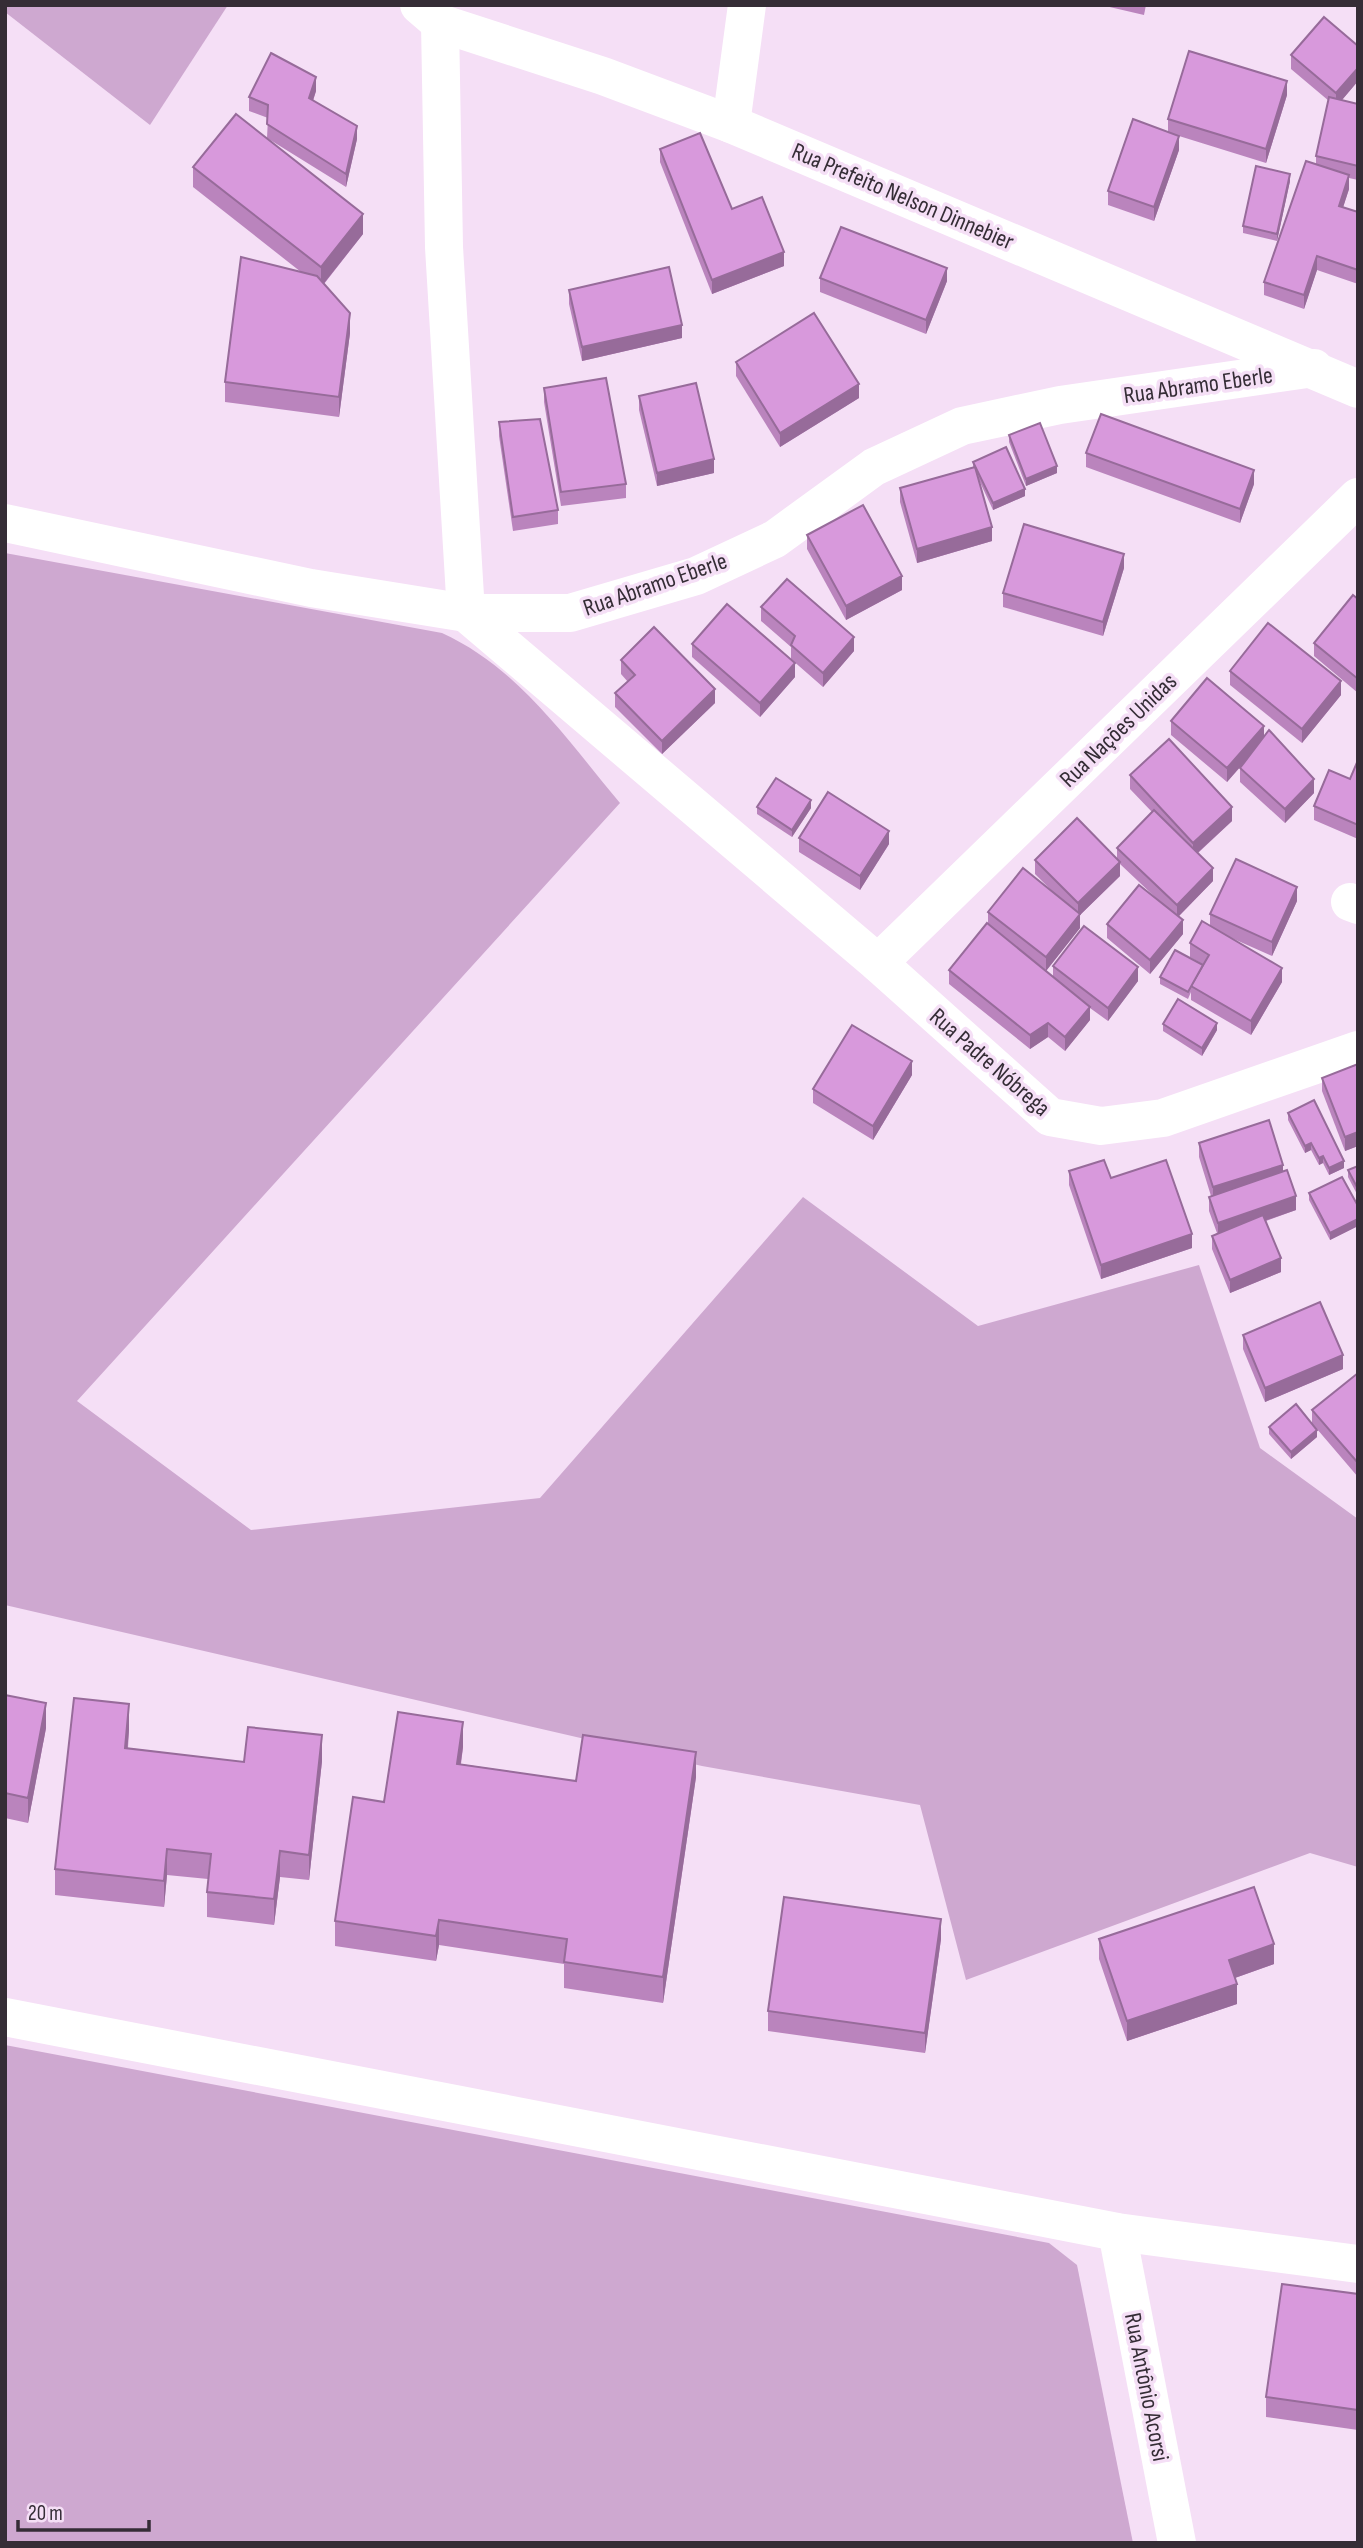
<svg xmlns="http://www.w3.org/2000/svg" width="1363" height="2548" viewBox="0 0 1363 2548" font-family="'Sofia Sans Condensed',sans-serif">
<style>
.green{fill:#cea8d0}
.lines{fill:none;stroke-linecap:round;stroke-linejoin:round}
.street{stroke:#fff;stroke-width:38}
.secondary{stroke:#fff;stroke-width:38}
.wall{fill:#ba84bd}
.shaded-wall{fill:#976b9a}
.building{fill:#d899dc;stroke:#976b9a;stroke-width:2}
.labels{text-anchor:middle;stroke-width:7;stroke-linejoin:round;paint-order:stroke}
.street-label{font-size:24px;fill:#352d36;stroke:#f5dff6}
</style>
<rect width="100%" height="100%" fill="#f5dff6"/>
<g class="green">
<path d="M5 5H228L150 125 5 12Z"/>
<path d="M5 553 442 633C519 668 567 740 620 803L77 1401 251 1530 540 1498 803 1197 978 1326 1199 1265 1260 1448 1358 1519V1867L1310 1853 966 1980 920 1805 702 1766 5 1605Z"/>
<path d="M5 2045 1049 2243 1077 2265 1133 2543H5Z"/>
</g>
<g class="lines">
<g class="street">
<path d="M440 23 444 247 466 613 878 963 1050 1117 1101 1126 1163 1118 1358 1050"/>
<path d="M731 124 747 5"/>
<path d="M5 523 311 588 466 613H570L696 576 775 539 874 467 962 426 1060 405 1314 368"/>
<path d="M1350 902 1358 905"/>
<path d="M878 963 1358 497"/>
<path d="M5 2017 1117 2232 1358 2264"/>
<path d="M1117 2232 1177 2543"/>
</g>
<path class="secondary" d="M419 5 440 23 603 76 731 124 1358 389"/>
</g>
<g class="wall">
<path d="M1101 5H1146L1144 15Z"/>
<path d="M1358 46V81L1342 100 1358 104V180L1349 178V189L1343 207 1358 212V284L1317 270 1304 309 1264 295V282L1316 164V156L1329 101 1291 69V55Z"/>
<path d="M316 91 313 101 357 139 346 187 267 138 268 118 249 111V97Z"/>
<path d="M1287 95 1266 163 1179 136V150L1154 221 1108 205V191L1168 132V119Z"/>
<path d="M660 149 732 209 784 266 712 294 660 162Z"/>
<path d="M193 167 363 234 324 284 350 333 339 417 225 402V382L301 272 193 187Z"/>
<path d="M1290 181 1277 241 1243 233V226Z"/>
<path d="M820 278 947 281 926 334 820 292Z"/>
<path d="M569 290 682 338 582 361 569 304Z"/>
<path d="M736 362 859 398 780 447 736 376Z"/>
<path d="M544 388 626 484V498L561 506 544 402Z"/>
<path d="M639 396 714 473 657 486 639 410Z"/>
<path d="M499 422 558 510V524L513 531 499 436Z"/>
<path d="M1009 435 1057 473 1026 486 1009 442Z"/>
<path d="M1086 453 1254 484 1240 523 1086 467Z"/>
<path d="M973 462 1025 496 993 510 978 478 992 541 917 563 900 502V488L973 467Z"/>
<path d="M807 535 902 590 846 620 807 549Z"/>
<path d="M1124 568 1103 636 1003 607V593Z"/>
<path d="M1358 599V693L1314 656V643Z"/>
<path d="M761 607 854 651 823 687 791 659V647L761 621Z"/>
<path d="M692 644 795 677 760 717 692 657Z"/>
<path d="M621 660 715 703 662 754 615 707V693L628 682 621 674Z"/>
<path d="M1230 671 1341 695 1302 743 1230 685Z"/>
<path d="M1171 721 1264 737 1314 793 1285 823 1240 782V768L1243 764 1227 782 1171 735Z"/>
<path d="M1358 760V839L1314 820V806L1350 779Z"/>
<path d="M1130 775 1232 821 1198 853 1213 881 1178 917 1183 934 1150 974 1107 938V924L1156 898 1120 864V876L1080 915V928L1046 971 1053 977V966L1138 981 1108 1021 1090 1008V1020L1065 1051 1048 1037 1030 1049 949 984V970L988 925V912L1055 894 1035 874V860L1117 859V848L1152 812 1130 789Z"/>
<path d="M757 807 811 808 792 837 757 814Z"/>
<path d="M799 838 889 844 860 890 799 852Z"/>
<path d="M1297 901 1272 956 1227 936 1282 982 1251 1035 1191 1000V992L1188 999 1160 984V977L1204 965 1190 957V943L1210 926V914Z"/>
<path d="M1163 1024 1217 1030 1202 1056 1163 1031Z"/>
<path d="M1358 1064V1146L1345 1151 1322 1091V1078Z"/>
<path d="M912 1075 873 1140 813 1103V1089Z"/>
<path d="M1288 1113 1344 1168 1329 1175 1323 1163 1319 1165 1311 1150 1305 1153 1288 1120Z"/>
<path d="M1199 1143 1283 1171 1296 1210 1266 1221 1281 1272 1230 1293 1212 1249V1236L1217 1233 1209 1211V1197L1211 1196 1199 1157Z"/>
<path d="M1358 1166V1196L1348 1177V1170Z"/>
<path d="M1069 1171 1111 1178 1192 1248 1101 1279 1069 1185Z"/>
<path d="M1309 1193 1358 1206V1226L1330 1240 1309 1200Z"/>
<path d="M1243 1335 1343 1369 1265 1402 1243 1349Z"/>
<path d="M1358 1373V1477L1317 1429V1437L1291 1459 1269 1434V1427L1312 1424V1410Z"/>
<path d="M5 1695 46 1728 28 1823 5 1818Z"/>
<path d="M129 1730 128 1748 244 1762 322 1761 309 1880 280 1877 274 1925 207 1917V1892L208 1879 167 1875 164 1907 55 1895V1869Z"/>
<path d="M463 1747 461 1764 576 1781 696 1777 663 2003 564 1988V1964L439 1945 436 1961 335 1946V1921L384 1802Z"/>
<path d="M941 1939 925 2053 768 2031V2011Z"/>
<path d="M1099 1939 1274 1964 1235 1978 1237 2004 1127 2041 1099 1959Z"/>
<path d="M1358 2294V2430L1266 2417V2397Z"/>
</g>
<g class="shaded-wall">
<path d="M1358 68V81L1336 107V93Z"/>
<path d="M316 77V91L309 112V98Z"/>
<path d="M1287 81V95L1266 163V149Z"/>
<path d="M357 126V139L346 187V174Z"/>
<path d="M1179 136V150L1154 221V207Z"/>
<path d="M1290 174V181L1277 241V234Z"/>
<path d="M1349 175V189L1339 220V206Z"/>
<path d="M363 214V234L321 287V267Z"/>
<path d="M784 252V266L712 294V280Z"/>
<path d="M1317 256V270L1304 309V295Z"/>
<path d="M947 268V281L926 334V320Z"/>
<path d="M350 313V333L339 417V397Z"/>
<path d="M682 325V338L582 361V347Z"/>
<path d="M859 384V398L780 447V433Z"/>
<path d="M714 459V473L657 486V473Z"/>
<path d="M1057 466V473L1026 486V479Z"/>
<path d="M1254 470V484L1240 523V509Z"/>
<path d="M1025 489V496L993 510V503Z"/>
<path d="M992 527V541L917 563V549Z"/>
<path d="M1124 554V568L1103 636V622Z"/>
<path d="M902 576V590L846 620V606Z"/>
<path d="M854 637V651L823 687V673Z"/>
<path d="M795 663V677L760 717V703Z"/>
<path d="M1341 681V695L1302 743V729Z"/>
<path d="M715 689V703L662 754V741Z"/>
<path d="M1264 726V739L1227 782V768Z"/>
<path d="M1314 779V793L1285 823V809Z"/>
<path d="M811 800V808L792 837V830Z"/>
<path d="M1232 807V821L1193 857V843Z"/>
<path d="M889 831V844L860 890V876Z"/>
<path d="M1120 862V876L1080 915V928L1046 971V957L1078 917V903Z"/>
<path d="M1213 868V881L1177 918V905Z"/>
<path d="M1297 887V901L1272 956V942Z"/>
<path d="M1183 920V934L1150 974V960Z"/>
<path d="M1138 967V981L1108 1021V1008Z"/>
<path d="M1282 968V982L1251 1035V1021Z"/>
<path d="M1090 1007V1020L1065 1051V1037Z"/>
<path d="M1048 1023V1037L1030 1049V1035Z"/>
<path d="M1217 1023V1030L1202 1056V1048Z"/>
<path d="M912 1061V1075L873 1140V1126Z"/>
<path d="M1358 1132V1146L1345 1151V1137Z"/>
<path d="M1311 1143V1150L1305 1153V1146Z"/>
<path d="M1323 1156V1163L1319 1165V1158Z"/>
<path d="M1344 1161V1168L1329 1175V1168Z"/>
<path d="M1283 1165V1179L1213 1201V1187Z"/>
<path d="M1296 1196V1210L1218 1237V1223Z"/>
<path d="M1358 1219V1226L1330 1240V1233Z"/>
<path d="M1192 1234V1248L1101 1279V1265Z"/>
<path d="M1281 1258V1272L1230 1293V1280Z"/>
<path d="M1343 1355V1369L1265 1402V1388Z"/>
<path d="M1317 1430V1437L1291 1459V1452Z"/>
<path d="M46 1703V1728L28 1823V1798Z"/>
<path d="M129 1704V1730L125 1774V1748Z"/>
<path d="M463 1722V1747L457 1789V1764Z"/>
<path d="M322 1735V1761L309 1880V1855Z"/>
<path d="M696 1752V1777L663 2003V1977Z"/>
<path d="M167 1849V1875L164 1907V1881Z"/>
<path d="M280 1851V1877L274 1925V1899Z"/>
<path d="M941 1919V1939L925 2053V2033Z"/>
<path d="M439 1920V1945L436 1961V1936Z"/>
<path d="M1274 1944V1964L1229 1980V1960Z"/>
<path d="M1237 1984V2004L1127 2041V2021Z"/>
</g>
<g class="building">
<path d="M1324 17 1358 46V68L1336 93 1291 55Z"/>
<path d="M1189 51 1287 81 1266 149 1168 119Z"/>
<path d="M271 53 316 77 309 98 357 126 346 174 267 124 268 105 249 97Z"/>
<path d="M1329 97 1358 104V166L1316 156Z"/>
<path d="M236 114 363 214 321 267 193 167Z"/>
<path d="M1133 119 1179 136 1154 207 1108 191Z"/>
<path d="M700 133 732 209 762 197 784 252 712 280 660 149Z"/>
<path d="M1306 161 1349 175 1339 206 1358 212V270L1317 256 1304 295 1264 282Z"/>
<path d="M1256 166 1290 174 1277 234 1243 226Z"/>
<path d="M841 227 947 268 926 320 820 278Z"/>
<path d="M241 257 317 276 350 313 339 397 225 382Z"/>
<path d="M669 267 682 325 582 347 569 290Z"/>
<path d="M814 313 859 384 780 433 736 362Z"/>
<path d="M606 378 626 484 561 492 544 388Z"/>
<path d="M696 383 714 459 657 473 639 396Z"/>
<path d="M1101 414 1254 470 1240 509 1086 453Z"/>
<path d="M540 419 558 510 513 517 499 422Z"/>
<path d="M1040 423 1057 466 1026 479 1009 435Z"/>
<path d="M1006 447 1025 489 993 503 973 462Z"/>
<path d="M975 467 992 527 917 549 900 488Z"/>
<path d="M863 505 902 576 846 606 807 535Z"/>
<path d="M1024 524 1124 554 1103 622 1003 593Z"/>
<path d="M787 579 854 637 823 673 791 645 795 636 761 607Z"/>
<path d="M1353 595 1358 599V679L1314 643Z"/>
<path d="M727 604 795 663 760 703 692 644Z"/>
<path d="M1268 623 1341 681 1302 729 1230 671Z"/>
<path d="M654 627 715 689 662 741 615 693 635 675 621 660Z"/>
<path d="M1207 678 1264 726 1227 768 1171 721Z"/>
<path d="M1269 730 1314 779 1285 809 1240 768Z"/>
<path d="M1169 739 1232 807 1193 843 1130 775Z"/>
<path d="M1358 760V825L1314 806 1329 770 1350 779Z"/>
<path d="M776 778 811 800 792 830 757 807Z"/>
<path d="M828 792 889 831 860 876 799 838Z"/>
<path d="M1154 810 1213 868 1177 905 1117 848Z"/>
<path d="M1077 818 1120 862 1078 903 1035 860Z"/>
<path d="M1236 859 1297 887 1272 942 1210 914Z"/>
<path d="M1023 868 1080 914 1046 957 988 912Z"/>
<path d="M1139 885 1183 920 1150 960 1107 924Z"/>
<path d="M1202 921 1282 968 1251 1021 1191 986 1209 955 1190 943Z"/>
<path d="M987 923 1090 1007 1065 1037 1048 1023 1030 1035 949 970Z"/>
<path d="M1084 926 1138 967 1108 1008 1053 966Z"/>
<path d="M1175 950 1203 965 1188 992 1160 977Z"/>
<path d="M1178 999 1217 1023 1202 1048 1163 1024Z"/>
<path d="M852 1025 912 1061 873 1126 813 1089Z"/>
<path d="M1358 1064V1132L1345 1137 1322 1078Z"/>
<path d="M1314 1100 1344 1161 1329 1168 1323 1156 1319 1158 1311 1143 1305 1146 1288 1113Z"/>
<path d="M1269 1120 1283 1165 1213 1187 1199 1143Z"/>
<path d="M1104 1160 1111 1178 1166 1160 1192 1234 1101 1265 1069 1171Z"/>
<path d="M1358 1166V1189L1348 1170Z"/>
<path d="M1287 1170 1296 1196 1218 1223 1209 1197Z"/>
<path d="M1342 1177 1358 1206V1219L1330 1233 1309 1193Z"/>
<path d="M1263 1215 1281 1258 1230 1280 1212 1236Z"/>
<path d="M1320 1302 1343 1355 1265 1388 1243 1335Z"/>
<path d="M1358 1373V1463L1312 1410Z"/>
<path d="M1296 1404 1317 1430 1291 1452 1269 1427Z"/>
<path d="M5 1695 46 1703 28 1798 5 1793Z"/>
<path d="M74 1698 129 1704 125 1748 244 1762 248 1727 322 1735 309 1855 280 1851 274 1899 207 1892 211 1854 167 1849 164 1881 55 1869Z"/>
<path d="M398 1712 463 1722 457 1764 576 1781 583 1735 696 1752 663 1977 564 1962 567 1939 439 1920 436 1936 335 1921 353 1797 384 1802Z"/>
<path d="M1254 1887 1274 1944 1229 1960 1237 1984 1127 2021 1099 1939Z"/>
<path d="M784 1897 941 1919 925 2033 768 2011Z"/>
<path d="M1282 2284 1358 2294V2410L1266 2397Z"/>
</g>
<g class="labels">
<g class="street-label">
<text transform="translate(903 196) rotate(23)" y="8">Rua Prefeito Nelson Dinnebier</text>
<text transform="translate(1198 385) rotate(-8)" y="8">Rua Abramo Eberle</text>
<text transform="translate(655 584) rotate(-19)" y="8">Rua Abramo Eberle</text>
<text transform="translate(1118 730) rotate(-44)" y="8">Rua Nações Unidas</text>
<text transform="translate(990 1062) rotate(41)" y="8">Rua Padre Nóbrega</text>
<text transform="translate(1147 2387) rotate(79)" y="8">Rua Antônio Acorsi</text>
</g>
</g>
<rect width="1363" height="2548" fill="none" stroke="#352d36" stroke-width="14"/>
<path d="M18 2520v10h131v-10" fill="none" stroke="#352d36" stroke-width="3.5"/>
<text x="28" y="2520" font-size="21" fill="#352d36" stroke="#f5dff6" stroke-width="5" paint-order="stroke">20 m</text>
</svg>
